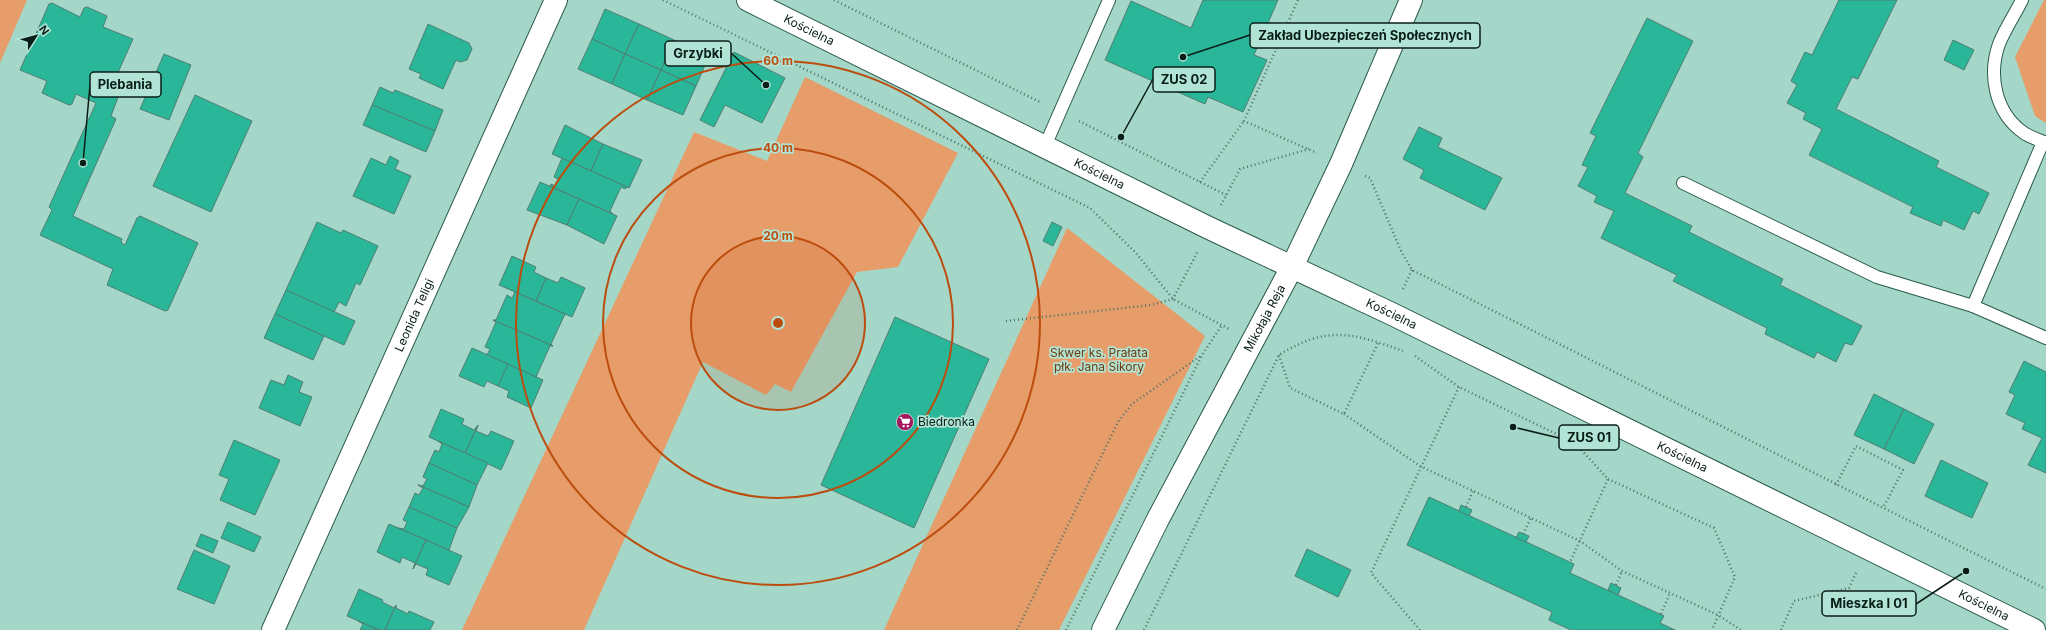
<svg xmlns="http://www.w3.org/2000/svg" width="2046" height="630" viewBox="0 0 2046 630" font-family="Inter,sans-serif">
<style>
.green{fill:#e79d69}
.building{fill:#29b699;stroke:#4f7f72}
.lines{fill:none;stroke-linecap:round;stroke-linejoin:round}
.lane-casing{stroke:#2a5a4e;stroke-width:14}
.street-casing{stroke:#2a5a4e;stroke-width:24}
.path{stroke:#507369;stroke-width:2.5;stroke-dasharray:1 3;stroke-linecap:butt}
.lane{stroke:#fff;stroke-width:12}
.street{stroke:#fff;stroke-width:22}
.ring{fill:none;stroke:#bc4d0f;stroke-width:2}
.labels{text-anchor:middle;stroke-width:3.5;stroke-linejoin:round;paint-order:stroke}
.street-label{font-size:12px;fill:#0a1e19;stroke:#b1e4d5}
.park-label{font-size:12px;fill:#6e3a0e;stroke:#b1e4d5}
.poi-label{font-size:12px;fill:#0a1e19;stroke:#b1e4d5;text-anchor:start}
.centre{fill:#bc4d0f;stroke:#b1e4d5;stroke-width:2}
.ring-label{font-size:12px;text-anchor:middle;font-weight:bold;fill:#bc4d0f;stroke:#b1e4d5;stroke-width:3.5;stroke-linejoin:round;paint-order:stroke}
.leader{fill:none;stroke:#0a1e19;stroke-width:1.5}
.callout-dot{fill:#0a1e19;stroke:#b1e4d5;stroke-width:1.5}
.callout{fill:#b1e4d5;stroke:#0a1e19;stroke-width:1.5}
.callout-label{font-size:13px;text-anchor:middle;font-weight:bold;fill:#0a1e19}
</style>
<rect width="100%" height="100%" fill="#a4d7c8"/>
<g class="green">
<path d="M0 0H27L0 63Z"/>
<path d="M2044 0H2046V123L2035 116 2015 57Z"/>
<path d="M805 77 958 153 898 267 857 272 791 392 775 384 766 395 703 362 584 630H462L694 132 767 161Z"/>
<path d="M1067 228 1205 336 1059 630H884Z"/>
</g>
<g class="building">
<path d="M1203 0H1278L1254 55 1267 60 1243 112 1208 97 1205 104 1105 60 1131 1 1191 28Z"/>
<path d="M1839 0H1897L1858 79 1852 77 1836 109 1939 161 1936 167 1989 193 1979 214 1973 211 1964 230 1943 220 1941 226 1910 213 1913 207 1809 155 1822 129 1803 119 1806 113 1787 103 1797 85 1791 81 1805 52 1812 55Z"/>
<path d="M52 3 80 17 84 8 87 7 107 16 103 27 133 39 111 88 120 92 111 116 116 119 73 216 122 239 121 243 125 245 137 218 140 216 198 243 168 310 165 311 107 285 113 269 40 235 52 210 49 207 96 103 76 94 72 104 69 105 42 93 47 81 20 70 49 4Z"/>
<path d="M605 9 639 24 625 54 592 39Z"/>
<path d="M1647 18 1693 41 1638 153 1643 157 1625 193 1692 226 1689 232 1783 279 1780 285 1862 326 1852 345 1845 343 1836 362 1817 352 1814 358 1765 334 1767 328 1673 281 1677 275 1601 238 1614 211 1594 202 1597 196 1578 186 1588 167 1582 165 1596 136 1590 133Z"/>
<path d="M428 24 469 43 472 49 467 60 460 62 456 60 443 89 419 78 421 74 409 69Z"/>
<path d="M639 24 674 40 661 70 625 54Z"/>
<path d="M592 39 625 54 612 84 578 69Z"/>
<path d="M674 40 709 56 696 86 661 70Z"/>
<path d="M1953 40 1974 50 1964 70 1944 60Z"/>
<path d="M734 52 785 78 762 123 725 105 714 127 700 120Z"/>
<path d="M164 54 191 65 169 120 140 109Z"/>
<path d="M625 54 661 70 647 100 612 84Z"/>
<path d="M661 70 696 86 683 115 647 100Z"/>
<path d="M380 87 393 93 395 90 443 110 435 131 372 105Z"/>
<path d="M195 95 252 121 211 212 153 186Z"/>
<path d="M372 105 435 131 426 152 363 125Z"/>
<path d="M565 125 603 144 591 171 552 154Z"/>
<path d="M1419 127 1442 138 1438 147 1502 178 1485 210 1420 178 1424 170 1403 159Z"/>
<path d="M603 144 642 160 629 188 591 171Z"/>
<path d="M390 156 399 161 395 169 411 176 394 214 353 196 371 158 386 165Z"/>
<path d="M562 158 627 187 625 189 621 187 610 211 613 214 550 186 551 184 555 186 558 179 554 177Z"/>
<path d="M540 182 579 199 567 225 527 210Z"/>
<path d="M579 199 617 216 604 244 567 225Z"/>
<path d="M317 222 341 233 343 230 378 246 360 285 356 283 346 306 339 302 334 312 286 290Z"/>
<path d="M1052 222 1062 227 1053 246 1043 241Z"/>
<path d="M512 256 536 267 534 272 546 278 536 301 499 285Z"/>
<path d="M561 277 585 288 572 317 536 301 546 278 558 283Z"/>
<path d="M286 290 355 321 344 345 275 314Z"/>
<path d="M515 292 565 314 551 344 553 346 493 320H496L507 295 512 298Z"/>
<path d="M275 314 324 336 313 360 264 338Z"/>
<path d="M895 317 989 359 914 528 821 485Z"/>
<path d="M493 320 553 346H550L536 377 487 355 490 349 485 347 496 322Z"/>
<path d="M472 348 508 364 498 386 487 381 484 387 459 376Z"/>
<path d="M2024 361 2046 372V473L2028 465 2042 438 2022 429 2025 423 2006 414 2015 395 2009 392Z"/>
<path d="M508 364 543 380 531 408 507 397 509 391 498 386Z"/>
<path d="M288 375 303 382 299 392 312 397 300 426 259 408 271 380 284 385Z"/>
<path d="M1874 394 1904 409 1884 449 1854 435Z"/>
<path d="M441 409 464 419 462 424 474 430 478 425 465 453 429 437Z"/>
<path d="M1904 409 1934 424 1914 464 1884 449Z"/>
<path d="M478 425 476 431 488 436 491 431 514 441 501 470 465 453Z"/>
<path d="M234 440 280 460 255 515 220 500 229 479 219 475Z"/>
<path d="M438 441 488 463 477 485 429 463 435 450 439 452 442 444Z"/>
<path d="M1941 460 1988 483 1972 518 1925 496Z"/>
<path d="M429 463 477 485 469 507 418 485 423 486 427 479 423 477Z"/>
<path d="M418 485 469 507 457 528 409 507 415 493 419 495 423 488Z"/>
<path d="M1429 497 1574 564 1570 573 1664 616 1660 623 1675 630H1571L1549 620 1552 612 1407 545Z"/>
<path d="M1461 505 1472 510 1469 516 1459 511Z"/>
<path d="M409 507 457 528 449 550 398 528 404 529 407 522 403 520Z"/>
<path d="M228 522 261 537 254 552 221 538Z"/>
<path d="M389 524 426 540 413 569 415 563 402 557 400 563 377 552Z"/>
<path d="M1519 532 1529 536 1526 542 1516 538Z"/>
<path d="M201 534 218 541 213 553 196 546Z"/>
<path d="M426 540 462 556 449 585 426 575 428 569 416 564 413 569Z"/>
<path d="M1307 549 1351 570 1338 597 1295 576Z"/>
<path d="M194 550 230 566 214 604 177 589Z"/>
<path d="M1611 583 1621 588 1618 595 1608 590Z"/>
<path d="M359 589 383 600 382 602 394 608 396 605 385 630H379L347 616Z"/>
<path d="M396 605V608L408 614 409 611 434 622 430 630H385Z"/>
<path d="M358 621 379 630H360L363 624Z"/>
</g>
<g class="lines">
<defs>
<g id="lane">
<path d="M2022 0C2015 14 2005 29 1999 44 1988 75 1995 113 2024 133 2030 137 2039 140 2046 143"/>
<path d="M1045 146 1109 0"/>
<path d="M1683 183 1877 277 1973 306 2046 338"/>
<path d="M1973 306 2043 142"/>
</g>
<g id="street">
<path id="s1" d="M748 0 1209 228 1392 314 2034 630"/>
<path id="s2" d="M273 630 556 0"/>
<path id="s3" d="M1103 630 1158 519 1292 267 1341 164 1411 0"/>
</g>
</defs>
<use href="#lane" class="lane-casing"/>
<use href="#street" class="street-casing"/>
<g class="path">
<path d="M663 0 1090 208 1136 253 1173 299 1229 329"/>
<path d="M834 0 1042 103"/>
<path d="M1298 0 1244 121 1317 153"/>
<path d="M1079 121 1226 195"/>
<path d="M1365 176 1370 178 1401 251 1412 270C1624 376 1834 484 2046 589"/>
<path d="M1200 182 1244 121"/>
<path d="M1221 205 1240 169 1309 149"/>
<path d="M1403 289 1412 270"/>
<path d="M1006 321 1151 305 1173 299 1198 251"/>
<path d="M1279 355 1290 388 1344 414 1379 341"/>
<path d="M1415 356 1459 387 1575 443 1608 479 1570 562"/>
<path d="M1344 414 1420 466 1580 541 1622 571 1718 615 1741 630"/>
<path d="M1608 479 1714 528 1735 577 1712 630"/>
<path d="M1836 485 1856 446 1903 470 1883 508"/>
<path d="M1466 507 1473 491"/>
<path d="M1523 534 1531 518"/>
<path d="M1616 585 1622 571"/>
<path d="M1661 614 1670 593"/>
<path d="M1017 630 1118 422 1132 404 1202 355"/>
<path d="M1066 630 1202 355 1222 325"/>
<path d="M1144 630 1279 355C1327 325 1353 333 1403 351"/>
<path d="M1420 630 1371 573 1459 387"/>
<path d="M1781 630 1794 601 1849 588 1857 571"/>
</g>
<use href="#lane" class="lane"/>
<use href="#street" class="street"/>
</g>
<circle cx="778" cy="323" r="87" fill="#bc4d0f" fill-opacity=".12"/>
<g class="ring">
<circle cx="778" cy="323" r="87"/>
<circle cx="778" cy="323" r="175"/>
<circle cx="778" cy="323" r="262"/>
</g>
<defs>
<symbol id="supermarket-disc" viewBox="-11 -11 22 22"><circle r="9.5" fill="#a31961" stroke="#b1e4d5"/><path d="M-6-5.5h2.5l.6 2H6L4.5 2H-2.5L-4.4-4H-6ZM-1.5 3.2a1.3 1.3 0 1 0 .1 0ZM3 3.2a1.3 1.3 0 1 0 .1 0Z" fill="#fff"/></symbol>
</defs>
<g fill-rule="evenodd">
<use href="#supermarket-disc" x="895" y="412" width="20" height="20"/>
</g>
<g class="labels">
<g class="street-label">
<text dy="4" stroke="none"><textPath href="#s1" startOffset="68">Kościelna</textPath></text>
<text dy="4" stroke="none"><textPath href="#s1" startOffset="392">Kościelna</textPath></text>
<text dy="4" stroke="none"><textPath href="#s1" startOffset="716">Kościelna</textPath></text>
<text dy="4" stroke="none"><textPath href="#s2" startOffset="345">Leonida Teligi</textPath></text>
<text dy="4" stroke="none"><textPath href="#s3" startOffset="351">Mikołaja Reja</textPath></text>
<text dy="4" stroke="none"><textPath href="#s1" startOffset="1040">Kościelna</textPath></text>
<text dy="4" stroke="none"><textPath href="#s1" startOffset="1376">Kościelna</textPath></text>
</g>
<g class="park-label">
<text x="1099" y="357">Skwer ks. Prałata<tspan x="1099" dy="14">płk. Jana Sikory</tspan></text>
</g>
<g class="poi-label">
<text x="918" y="426">Biedronka</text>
</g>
</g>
<circle cx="778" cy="323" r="6" class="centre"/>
<g class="ring-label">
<text x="778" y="65">60 m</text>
<text x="778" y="152">40 m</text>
<text x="778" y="240">20 m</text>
</g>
<path class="leader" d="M1183 57L1250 35M766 85L731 53M1121 137L1153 79M83 163L90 85M1513 427L1559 438M1966 571L1916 604"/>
<g class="callout-dot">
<circle cx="1183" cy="57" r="4"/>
<circle cx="766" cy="85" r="4"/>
<circle cx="1121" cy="137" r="4"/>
<circle cx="83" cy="163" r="4"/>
<circle cx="1513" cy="427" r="4"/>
<circle cx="1966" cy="571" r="4"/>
</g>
<g class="callout">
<rect x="1250" y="23" width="230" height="25" rx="4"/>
<rect x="665" y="41" width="66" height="25" rx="4"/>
<rect x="1153" y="67" width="62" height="25" rx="4"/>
<rect x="90" y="72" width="71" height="25" rx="4"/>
<rect x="1559" y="425" width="60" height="25" rx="4"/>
<rect x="1822" y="591" width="94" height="25" rx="4"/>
</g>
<g class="callout-label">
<text x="1365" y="40">Zakład Ubezpieczeń Społecznych</text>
<text x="698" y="58">Grzybki</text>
<text x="1184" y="84">ZUS 02</text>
<text x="125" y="89">Plebania</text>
<text x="1589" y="442">ZUS 01</text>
<text x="1869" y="608">Mieszka I 01</text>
</g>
<g transform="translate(36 36) rotate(54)" stroke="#b1e4d5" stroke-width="3" paint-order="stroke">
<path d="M0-3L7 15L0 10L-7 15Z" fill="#0a1e19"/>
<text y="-6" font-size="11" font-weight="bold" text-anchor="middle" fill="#0a1e19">N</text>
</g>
</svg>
